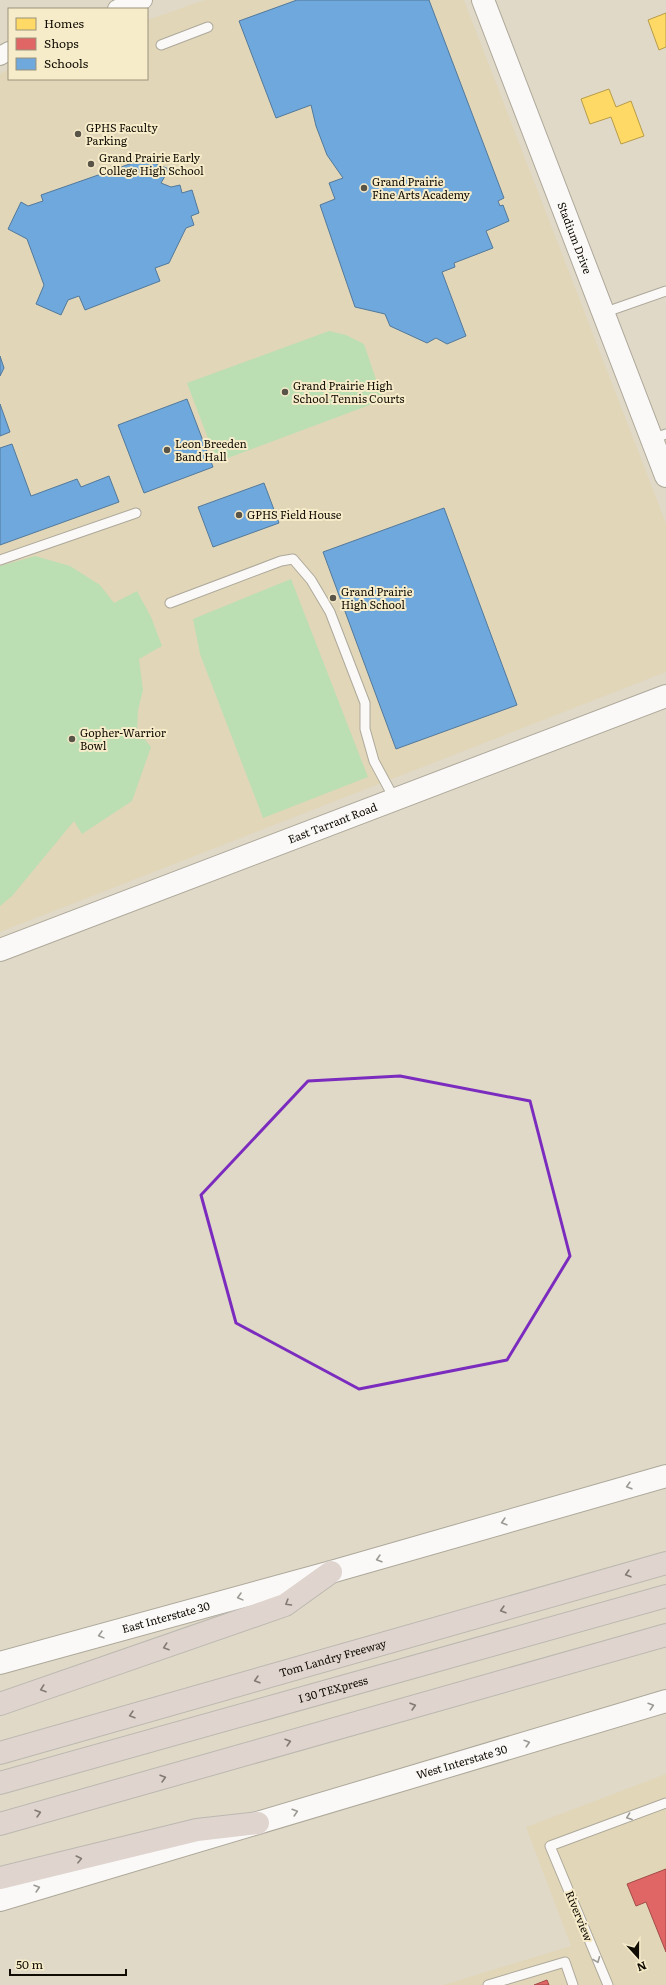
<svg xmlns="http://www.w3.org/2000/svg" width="666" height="1985" viewBox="0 0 666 1985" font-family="Literata,serif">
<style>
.built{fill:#e1d6b8}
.green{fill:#bcdeb3}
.homes{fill:#ffd966;stroke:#b79c48}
.shops{fill:#e06666;stroke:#a24b48}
.schools{fill:#6fa8dc;stroke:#52799b}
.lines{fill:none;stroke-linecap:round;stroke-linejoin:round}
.service-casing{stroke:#ada89a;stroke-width:11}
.minor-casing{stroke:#ada89a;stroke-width:20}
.tertiary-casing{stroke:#ada89a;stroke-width:24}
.secondary-casing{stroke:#ada89a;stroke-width:24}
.motorway-casing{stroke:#bbb8b0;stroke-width:24}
.service{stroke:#faf9f7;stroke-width:9}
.minor{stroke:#faf9f7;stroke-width:18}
.tertiary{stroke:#faf9f7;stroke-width:22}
.secondary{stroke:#faf9f7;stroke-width:22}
.motorway{stroke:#dfd4ce;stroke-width:22}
.oneway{stroke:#9c9a95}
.oneway2{stroke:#827a73}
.marked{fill:none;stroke:#7b2cbf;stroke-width:3;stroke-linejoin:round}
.poi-dot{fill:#595448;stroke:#f7ecca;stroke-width:1.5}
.labels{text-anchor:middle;stroke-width:4;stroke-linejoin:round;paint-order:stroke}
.poi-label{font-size:11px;fill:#100c03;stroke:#f7ecca;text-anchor:start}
.street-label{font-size:11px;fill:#100c03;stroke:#f7ecca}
</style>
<rect width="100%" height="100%" fill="#e0d9c8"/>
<g class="built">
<path d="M205 0H464L666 523V672L0 932V74L9 69V79H147V20Z"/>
<path d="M666 1774V1985H443L571 1946 526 1827Z"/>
</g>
<g class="green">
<path d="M329 331 346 335 364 344 383 400 217 462 187 383Z"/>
<path d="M35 556 70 566 100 585 114 603 137 591 151 617 162 646 139 659 143 690 138 710 137 730 151 747 132 801 82 834 74 821 12 896 0 906V566Z"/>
<path d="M291 579 368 777 263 818 200 654 193 619Z"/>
</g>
<g class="homes">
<path d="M666 13V47L659 50 648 20Z"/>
<path d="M609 89 616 107 631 101 644 136 621 144 611 117 590 124 581 99Z"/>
</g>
<g class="shops">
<path d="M666 1869V1952L646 1902 636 1906 627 1884Z"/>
<path d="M547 1980 549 1985H534Z"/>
</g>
<g class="schools">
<path d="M297 0H429L504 198 498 201 500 206 503 205 509 221 486 231 493 248 454 263 455 267 442 272 466 336 447 344 436 338 427 343 390 326 385 314 355 307 320 205 335 199 329 183 343 178 327 155 316 126 311 105 276 118 239 21Z"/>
<path d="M144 159 169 169 161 183 171 187 180 185 182 193 192 190 199 213 191 216 194 225 186 228 169 263 155 268 160 281 85 310 79 296 68 300 61 315 36 304 44 285 27 239 8 229 21 202 28 206 43 201 41 195Z"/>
<path d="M0 356 4 368 0 376Z"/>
<path d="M187 399 213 467 144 493 118 425Z"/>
<path d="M0 404 10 432 0 436Z"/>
<path d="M12 444 31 496 77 479 81 487 109 476 119 502 0 545V448Z"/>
<path d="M264 483 279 523 213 547 198 507Z"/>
<path d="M444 508 517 705 396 749 323 552Z"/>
</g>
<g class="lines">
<defs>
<g id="service">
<path d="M161 45 208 27"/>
<path d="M603 313 666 291"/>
<path d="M652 439 666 434"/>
<path d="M0 560 136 513"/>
<path d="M170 603 281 561 293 559 311 580 330 612 365 703V729L374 761 395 800"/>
<path d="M488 1985 565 1962 573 1985"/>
<path d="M608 1985 550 1846 666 1803"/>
</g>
<g id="minor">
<path d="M117 9 143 0"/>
<path d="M0 56 9 51"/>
</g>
<g id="tertiary">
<path id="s1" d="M483 0 666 476"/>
<path id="s2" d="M0 950 666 696"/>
</g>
<g id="secondary">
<path id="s3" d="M0 1663 331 1572 666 1476"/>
<path id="s4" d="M0 1900 666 1701"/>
</g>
<g id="motorway">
<path d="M0 1704 285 1605 331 1572"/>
<path id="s5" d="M0 1753 666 1563"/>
<path id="s6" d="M0 1783 666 1596"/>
<path d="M0 1824 666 1635"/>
<path d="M0 1878 197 1830 258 1823"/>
</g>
</defs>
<use href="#service" class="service-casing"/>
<use href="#minor" class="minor-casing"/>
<use href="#tertiary" class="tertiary-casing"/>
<use href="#secondary" class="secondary-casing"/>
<use href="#motorway" class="motorway-casing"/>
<use href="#service" class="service"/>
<use href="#minor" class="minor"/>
<use href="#tertiary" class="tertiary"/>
<use href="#secondary" class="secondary"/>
<use href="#motorway" class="motorway"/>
</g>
<defs><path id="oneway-chevron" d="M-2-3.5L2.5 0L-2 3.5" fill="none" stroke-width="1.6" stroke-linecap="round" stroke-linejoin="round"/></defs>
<g class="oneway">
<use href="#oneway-chevron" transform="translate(629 1486) rotate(164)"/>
<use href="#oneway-chevron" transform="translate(504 1522) rotate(164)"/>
<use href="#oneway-chevron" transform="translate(379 1559) rotate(164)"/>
<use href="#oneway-chevron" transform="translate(240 1597) rotate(165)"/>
<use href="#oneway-chevron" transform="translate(101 1635) rotate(165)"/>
<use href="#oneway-chevron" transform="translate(651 1706) rotate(-17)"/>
<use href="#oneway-chevron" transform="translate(527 1743) rotate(-17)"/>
<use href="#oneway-chevron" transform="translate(295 1812) rotate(-17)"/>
<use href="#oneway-chevron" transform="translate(629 1817) rotate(160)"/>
<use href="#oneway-chevron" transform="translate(37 1888) rotate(-17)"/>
<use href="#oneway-chevron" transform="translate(597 1960) rotate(68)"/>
</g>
<g class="oneway2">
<use href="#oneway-chevron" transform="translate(628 1574) rotate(164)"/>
<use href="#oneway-chevron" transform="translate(288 1603) rotate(149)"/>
<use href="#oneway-chevron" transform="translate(503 1610) rotate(164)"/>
<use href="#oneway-chevron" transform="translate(166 1647) rotate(161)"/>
<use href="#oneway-chevron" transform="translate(257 1680) rotate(164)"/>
<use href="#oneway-chevron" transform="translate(43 1689) rotate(161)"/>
<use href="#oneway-chevron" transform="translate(413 1706) rotate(-16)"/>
<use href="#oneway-chevron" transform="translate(132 1715) rotate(164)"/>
<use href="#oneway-chevron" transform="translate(288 1742) rotate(-16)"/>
<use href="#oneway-chevron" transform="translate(163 1778) rotate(-16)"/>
<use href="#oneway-chevron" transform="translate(38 1813) rotate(-16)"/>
<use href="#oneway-chevron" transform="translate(79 1859) rotate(-14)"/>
</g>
<path class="marked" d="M400 1076 530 1101 570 1256 507 1360 359 1389 236 1323 201 1195 308 1081Z"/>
<g class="poi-dot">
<circle cx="78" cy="134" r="4"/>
<circle cx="91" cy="164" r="4"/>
<circle cx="364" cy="188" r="4"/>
<circle cx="285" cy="392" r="4"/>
<circle cx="167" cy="450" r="4"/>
<circle cx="239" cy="515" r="4"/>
<circle cx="333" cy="598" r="4"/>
<circle cx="72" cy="739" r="4"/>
</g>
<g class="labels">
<g class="poi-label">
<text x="86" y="132">GPHS Faculty<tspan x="86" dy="13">Parking</tspan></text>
<text x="99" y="162">Grand Prairie Early<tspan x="99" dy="13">College High School</tspan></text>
<text x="372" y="186">Grand Prairie<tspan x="372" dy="13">Fine Arts Academy</tspan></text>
<text x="293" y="390">Grand Prairie High<tspan x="293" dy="13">School Tennis Courts</tspan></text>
<text x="175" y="448">Leon Breeden<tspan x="175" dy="13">Band Hall</tspan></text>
<text x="247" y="519">GPHS Field House</text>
<text x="341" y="596">Grand Prairie<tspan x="341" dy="13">High School</tspan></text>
<text x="80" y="737">Gopher-Warrior<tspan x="80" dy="13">Bowl</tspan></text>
</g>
<g class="street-label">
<text dy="4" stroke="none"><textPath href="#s1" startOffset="255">Stadium Drive</textPath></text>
<text dy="4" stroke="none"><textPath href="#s2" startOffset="356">East Tarrant Road</textPath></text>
<text dy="4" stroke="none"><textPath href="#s3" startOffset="172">East Interstate 30</textPath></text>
<text dy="4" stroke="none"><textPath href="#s5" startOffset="346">Tom Landry Freeway</textPath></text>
<text dy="4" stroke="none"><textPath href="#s6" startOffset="346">I 30 TEXpress</textPath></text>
<text dy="4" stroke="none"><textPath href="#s4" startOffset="482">West Interstate 30</textPath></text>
<text transform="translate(579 1916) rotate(68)" y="4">Riverview</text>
</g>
</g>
<rect x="8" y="8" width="140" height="72" fill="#f7ecca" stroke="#9b927a"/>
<rect x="16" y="18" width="20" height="12" fill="#ffd966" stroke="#9b927a"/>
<text x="44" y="28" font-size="12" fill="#100c03">Homes</text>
<rect x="16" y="38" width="20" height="12" fill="#e06666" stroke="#9b927a"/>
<text x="44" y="48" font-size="12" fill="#100c03">Shops</text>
<rect x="16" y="58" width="20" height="12" fill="#6fa8dc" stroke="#9b927a"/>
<text x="44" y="68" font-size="12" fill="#100c03">Schools</text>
<g transform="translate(638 1957) rotate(159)" stroke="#f7ecca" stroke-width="3" paint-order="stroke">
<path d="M0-3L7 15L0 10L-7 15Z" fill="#100c03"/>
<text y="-6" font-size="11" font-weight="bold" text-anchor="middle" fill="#100c03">N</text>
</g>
<path d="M10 1969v6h116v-6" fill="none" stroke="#100c03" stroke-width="2"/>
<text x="16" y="1969" font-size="12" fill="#100c03" stroke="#f7ecca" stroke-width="3" paint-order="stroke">50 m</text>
</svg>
